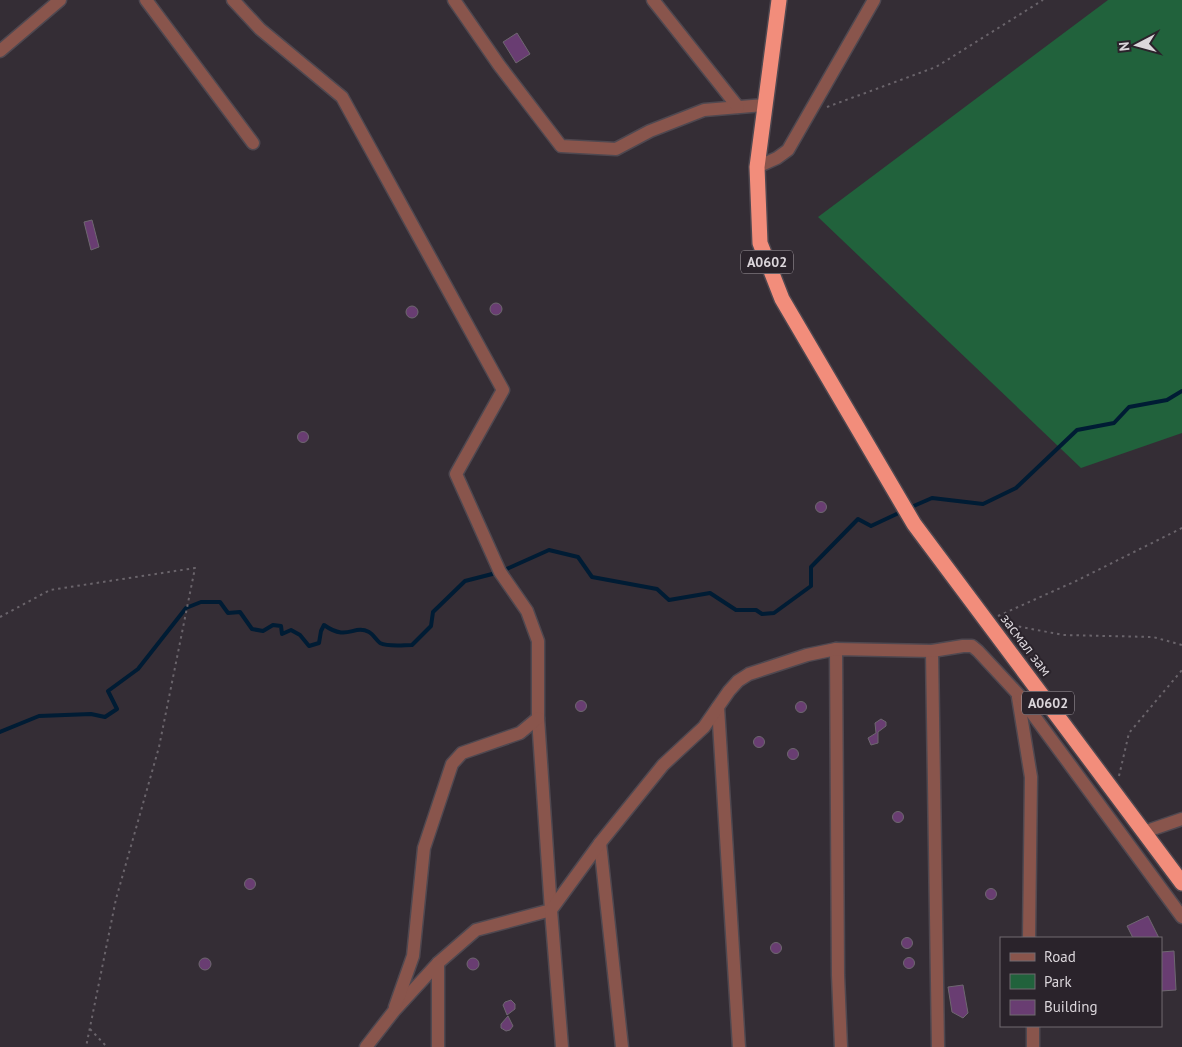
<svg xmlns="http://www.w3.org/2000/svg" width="1182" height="1047" viewBox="0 0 1182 1047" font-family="'PT Sans',sans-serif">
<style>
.green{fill:#21623c}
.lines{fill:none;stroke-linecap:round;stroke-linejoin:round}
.stream{stroke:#001c34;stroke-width:4}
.building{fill:#693d72;stroke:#6e6770}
.minor-casing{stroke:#4f4850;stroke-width:15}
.highway-casing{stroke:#4f4850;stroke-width:18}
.path{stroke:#6a646b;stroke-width:2;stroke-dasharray:2.5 4;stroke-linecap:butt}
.minor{stroke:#89554c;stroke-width:12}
.highway{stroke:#f28d7b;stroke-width:15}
.labels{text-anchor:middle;stroke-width:4;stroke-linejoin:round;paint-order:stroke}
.shield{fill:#2a232b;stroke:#a6a0a6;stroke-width:1}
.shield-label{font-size:14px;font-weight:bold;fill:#dbd6db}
.street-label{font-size:15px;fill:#dbd6db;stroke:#2a232b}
</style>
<rect width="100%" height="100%" fill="#342d35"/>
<path class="green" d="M1108 0H1182V433L1081 468 818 217Z"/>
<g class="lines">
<g class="stream">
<path d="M909 508 932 498 983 504 1016 488 1077 430 1114 423 1129 407 1167 400 1182 391"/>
<path d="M0 732 39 716 91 714 105 717 117 709 108 691 138 669 186 608 201 602H220L228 613 240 612 252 629 263 631 273 625 281 626 282 634 291 630 300 635 309 646 319 643 321 631 324 625C348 642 353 624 369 632 373 634 376 640 380 643 388 647 403 645 412 645L431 626 433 612 465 581 500 572 549 550 578 557 592 577 657 589 669 600 710 593 736 610H756L762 614 774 613 811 586V567L858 519 871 526 903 511"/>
</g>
</g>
<g class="building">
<path d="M517 33 530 54 516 63 503 42Z"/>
<path d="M92 220 99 247 91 250 84 222Z"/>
<circle cx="496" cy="309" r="6"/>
<circle cx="412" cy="312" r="6"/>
<circle cx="303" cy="437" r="5.5"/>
<circle cx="821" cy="507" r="5.5"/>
<circle cx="581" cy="706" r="5.5"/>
<circle cx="801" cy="707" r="5.5"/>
<path d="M881 719 886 722V726L878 732V743L871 745 868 738 876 733 875 723Z"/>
<circle cx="759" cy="742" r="5.5"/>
<circle cx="793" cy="754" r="5.5"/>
<circle cx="898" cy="817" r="5.5"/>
<circle cx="250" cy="884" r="5.5"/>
<circle cx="991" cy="894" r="5.5"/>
<path d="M1148 916 1159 938H1133L1127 926Z"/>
<circle cx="907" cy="943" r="5.5"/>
<circle cx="776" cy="948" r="5.5"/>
<path d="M1174 951 1176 990 1161 991V952Z"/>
<circle cx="909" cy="963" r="5.5"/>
<circle cx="473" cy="964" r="6"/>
<circle cx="205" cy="964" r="6"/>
<path d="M963 985 968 1013 963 1018 952 1012 948 987Z"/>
<path d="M511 1000 515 1004V1009L507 1015 503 1005 505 1002Z"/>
<path d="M508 1016 513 1026 510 1030 506 1031 501 1028V1024Z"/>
</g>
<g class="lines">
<defs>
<g id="minor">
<path d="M146 0 253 143"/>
<path d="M233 0 260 29 342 97 503 390 456 474 500 572 527 611 538 641V718L551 910 476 930 438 963 394 1011 366 1047"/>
<path d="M454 0 499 65 561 146 616 149 650 131 704 110 765 105"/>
<path d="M653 0 738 107"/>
<path d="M0 51 60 0"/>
<path d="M757 167 777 158 788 150 874 0"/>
<path d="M836 649 838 975 841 1047"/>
<path d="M932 651 938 1047"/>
<path d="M1018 697 1031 777 1029 938"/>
<path d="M718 707 739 1047"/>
<path d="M1144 832 1182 819"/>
<path d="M600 843 622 1047"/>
<path d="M395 1007 413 956 424 848 452 764 462 753 520 733 538 718"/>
<path d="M1033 1026V1047"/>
<path d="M438 1047V963"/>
<path d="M562 1047 551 910 600 843 663 765 704 727 729 691 738 681 749 674 807 655 836 649 932 651 963 646H972L978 651 1018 694 1182 917"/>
</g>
<path id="highway" d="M779 0 757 167 760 243 782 299 914 524 1182 883"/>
</defs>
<use href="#minor" class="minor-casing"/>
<use href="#highway" class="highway-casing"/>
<g class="path">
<path d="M827 107 936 67 1043 0"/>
<path d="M998 616 1076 581 1182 528"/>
<path d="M0 617 50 590 195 568 159 747 116 899 86 1047"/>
<path d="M1006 624 1063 635 1153 637 1182 645"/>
<path d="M1119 776 1129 733 1182 670"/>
<path d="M90 1029 107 1047"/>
</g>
<use href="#minor" class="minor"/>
<use href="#highway" class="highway"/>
</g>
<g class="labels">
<g class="shield">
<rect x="741" y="250.5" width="52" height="23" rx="4"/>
<rect x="1022" y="691.5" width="52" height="23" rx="4"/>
</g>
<g class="shield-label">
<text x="767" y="267">A0602</text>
<text x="1048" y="708">A0602</text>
</g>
<g class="street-label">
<text transform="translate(1026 645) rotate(53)" y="5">засмал зам</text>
</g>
</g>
<rect x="1000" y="937" width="162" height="90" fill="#2a232b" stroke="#716b71"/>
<rect x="1010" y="953" width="25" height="8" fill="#89554c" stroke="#716b71"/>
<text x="1044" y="962" font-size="15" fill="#dbd6db">Road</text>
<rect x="1010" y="974" width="25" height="15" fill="#21623c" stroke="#716b71"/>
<text x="1044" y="987" font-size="15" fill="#dbd6db">Park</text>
<rect x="1010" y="1000" width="25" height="15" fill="#693d72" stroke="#716b71"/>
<text x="1044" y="1012" font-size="15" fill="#dbd6db">Building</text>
<g transform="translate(1137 45) rotate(264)" stroke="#2a232b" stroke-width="4" paint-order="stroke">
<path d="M0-4L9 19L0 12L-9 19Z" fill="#dbd6db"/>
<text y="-8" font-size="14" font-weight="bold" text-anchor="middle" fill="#dbd6db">N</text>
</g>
</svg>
